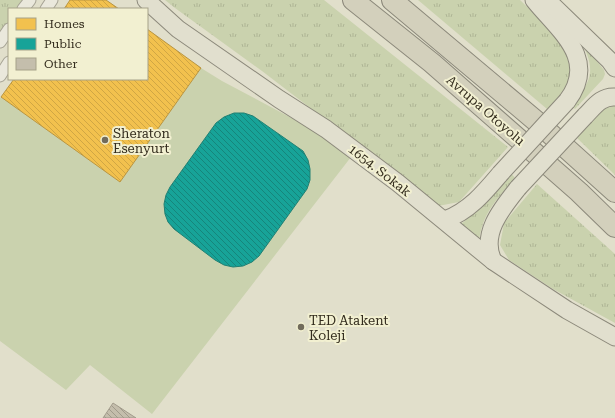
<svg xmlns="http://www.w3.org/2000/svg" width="615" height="418" viewBox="0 0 615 418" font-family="'Roboto Serif',serif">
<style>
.grass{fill:url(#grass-tufts)}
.pitch{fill:#cad2ae}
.homes{fill:url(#homes-back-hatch);stroke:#b99540}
.public{fill:url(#public-back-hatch);stroke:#208073}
.building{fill:url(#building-back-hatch);stroke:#a19b8b}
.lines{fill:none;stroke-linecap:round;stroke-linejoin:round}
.minor-casing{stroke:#a6a394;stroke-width:13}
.primary-casing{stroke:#8c897b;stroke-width:19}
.motorway-casing{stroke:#8c897b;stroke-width:22}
.minor{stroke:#eae8dc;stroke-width:11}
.primary{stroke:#e1dfce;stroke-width:17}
.motorway{stroke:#d3d0bc;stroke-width:20}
.primary-bridge-casing{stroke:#8c897b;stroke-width:19;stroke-linecap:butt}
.primary-bridge{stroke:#e1dfce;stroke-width:17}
.poi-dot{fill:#716b5b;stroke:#f2f0d1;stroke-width:1.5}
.labels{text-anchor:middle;stroke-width:4;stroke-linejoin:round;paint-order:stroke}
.street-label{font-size:13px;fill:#342d1e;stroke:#f2f0d1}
.poi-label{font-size:13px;fill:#342d1e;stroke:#f2f0d1;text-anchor:start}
</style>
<defs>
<pattern id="grass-tufts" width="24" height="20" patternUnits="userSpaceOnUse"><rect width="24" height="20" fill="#cad2ae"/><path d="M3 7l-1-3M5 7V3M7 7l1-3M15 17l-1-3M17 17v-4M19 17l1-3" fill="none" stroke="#aeb595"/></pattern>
<pattern id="homes-back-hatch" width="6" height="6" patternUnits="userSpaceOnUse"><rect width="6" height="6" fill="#f2c14e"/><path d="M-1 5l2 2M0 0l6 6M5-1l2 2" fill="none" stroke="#d0a644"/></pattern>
<pattern id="public-back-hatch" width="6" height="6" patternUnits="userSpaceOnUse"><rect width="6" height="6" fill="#17a398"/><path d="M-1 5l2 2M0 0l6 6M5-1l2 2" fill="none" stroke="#16857b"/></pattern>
<pattern id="building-back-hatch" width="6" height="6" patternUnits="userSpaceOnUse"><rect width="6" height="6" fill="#c4beac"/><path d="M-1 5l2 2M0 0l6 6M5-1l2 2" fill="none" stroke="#a09b8b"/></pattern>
</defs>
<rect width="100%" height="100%" fill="#e1dfcb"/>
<g class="grass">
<path d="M0 0H30L23 9H9V29L5 35 0 31Z"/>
<path d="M165 0H324L508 147 459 202 438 206 262 71 175 8Z"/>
<path d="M418 0H520L549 28 568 52 573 71 566 90 547 109Z"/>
<path d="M583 44 604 70 605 74 603 79 575 109 571 105C591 81 596 74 583 44Z"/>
<path d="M615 103V175L577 138 596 111Z"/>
<path d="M510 172 515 178C497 200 483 211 479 241L460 225 477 210Z"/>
<path d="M537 184 615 254V323L553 289 509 260 500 245 504 223Z"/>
</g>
<path class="pitch" d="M201 68 222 81 314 130 351 157 152 414 90 365 66 390 0 341V98L1 97 120 182Z"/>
<g class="homes">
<path d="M70 0H106L119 9H64Z"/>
<path d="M147 29 201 68 120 182 1 97 14 79H147Z"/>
</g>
<path class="public" d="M234 113H244L253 116 303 151 308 160 310 169V180L307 189 259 256 252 262 243 266 233 267 224 265 215 260 174 229 168 222 165 214 164 204 166 195 170 187 216 123 224 117Z"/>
<path class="building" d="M113 403 136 418H103Z"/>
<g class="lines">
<defs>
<g id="minor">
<path d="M23 9 30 0"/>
<path d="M46 9 52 0"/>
<path d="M0 42 9 29"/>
<path d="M0 76 9 62"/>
</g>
<g id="primary">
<path d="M146 0 178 29 279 99 326 129 398 183 493 261 567 310 615 337"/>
<path d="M534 0C559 31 599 59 567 101"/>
<path d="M547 0 610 61 615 68"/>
<path d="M585 116C594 107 601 96 615 97"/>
<path d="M445 220C469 211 484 193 500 174"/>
<path d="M493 261C480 234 502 208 518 188"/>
</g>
<g id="motorway">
<path d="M353 0 432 63 579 192 615 227"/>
<path d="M392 0 536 121 615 192"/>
</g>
</defs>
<use href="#minor" class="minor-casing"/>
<use href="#primary" class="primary-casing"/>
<use href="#motorway" class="motorway-casing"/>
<use href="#minor" class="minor"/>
<use href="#primary" class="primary"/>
<use href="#motorway" class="motorway"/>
<defs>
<g id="primary-bridge">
<path d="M500 174 567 101"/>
<path d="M518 188 585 116"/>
</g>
</defs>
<use href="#primary-bridge" class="primary-bridge-casing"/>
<use href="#primary-bridge" class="primary-bridge"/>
</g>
<g class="poi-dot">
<circle cx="105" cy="140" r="4"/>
<circle cx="301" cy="327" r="4"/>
</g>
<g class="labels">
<g class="street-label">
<text transform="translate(486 110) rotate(41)" y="5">Avrupa Otoyolu</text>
<text transform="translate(380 170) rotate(38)" y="5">1654. Sokak</text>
</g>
<g class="poi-label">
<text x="113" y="138">Sheraton<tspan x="113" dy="15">Esenyurt</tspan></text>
<text x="309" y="325">TED Atakent<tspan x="309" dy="15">Koleji</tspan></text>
</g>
</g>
<rect x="8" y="8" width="140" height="72" fill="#f2f0d1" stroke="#a6a289"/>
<rect x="16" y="18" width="20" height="12" fill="#f2c14e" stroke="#a6a289"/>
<text x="44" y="28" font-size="12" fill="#342d1e">Homes</text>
<rect x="16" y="38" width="20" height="12" fill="#17a398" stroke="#a6a289"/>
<text x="44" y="48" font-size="12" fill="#342d1e">Public</text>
<rect x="16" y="58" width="20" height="12" fill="#c4beac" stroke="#a6a289"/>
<text x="44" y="68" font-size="12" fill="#342d1e">Other</text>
</svg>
